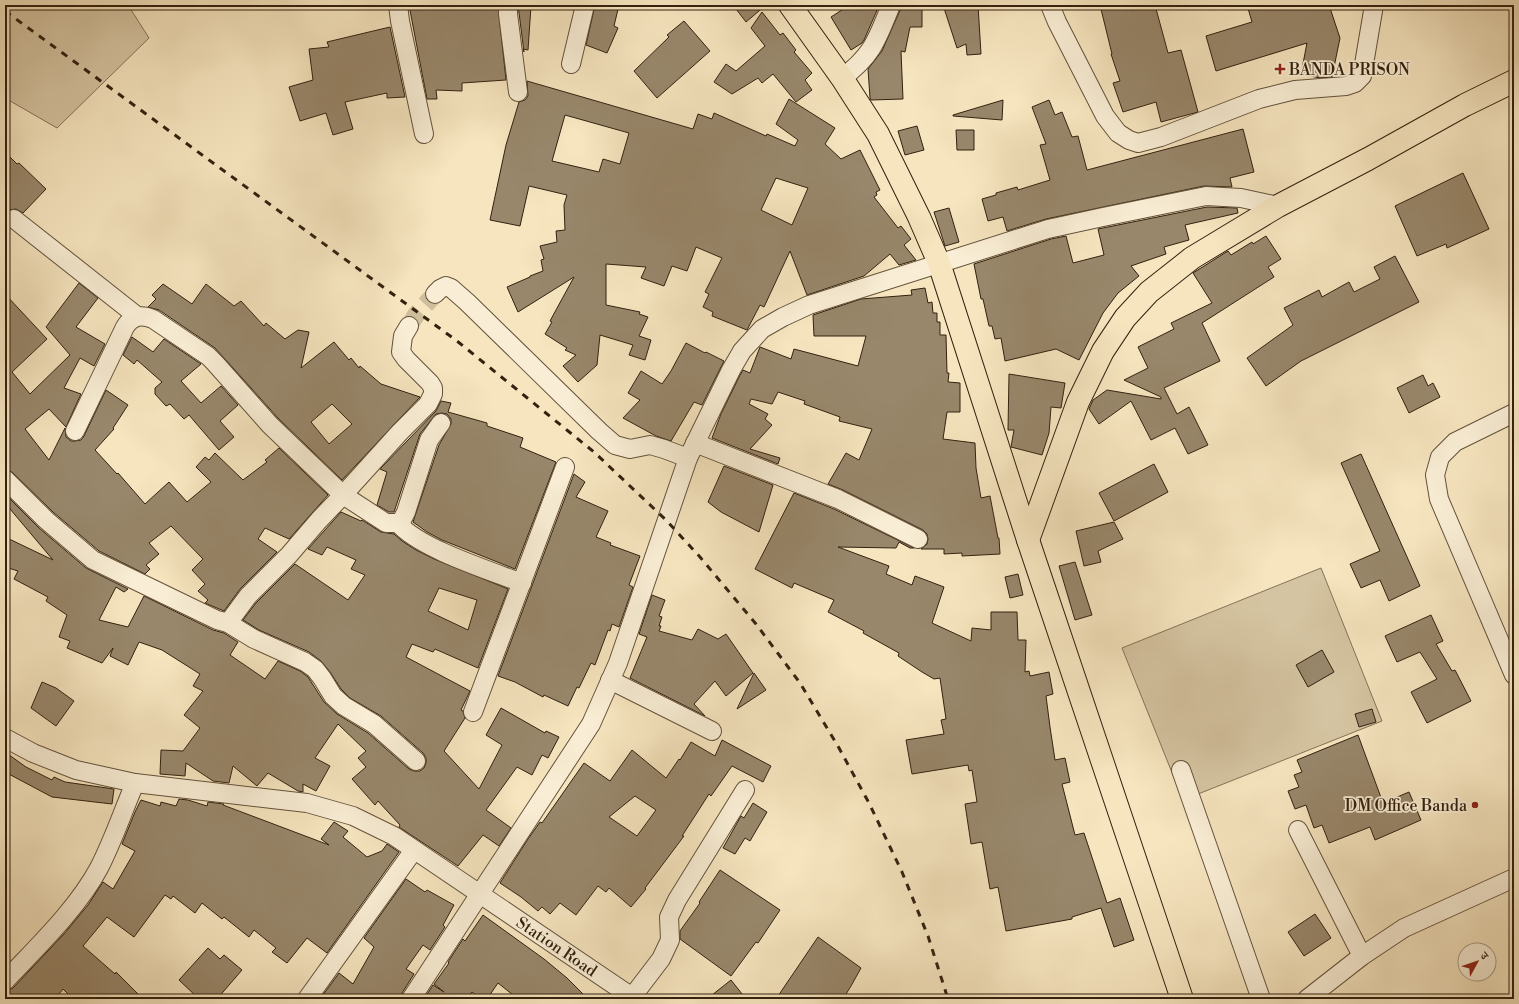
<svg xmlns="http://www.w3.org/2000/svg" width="1519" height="1004" viewBox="0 0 1519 1004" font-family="'Libre Bodoni','Noto Serif Devanagari',serif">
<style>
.green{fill:#d5c4a1;stroke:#847258}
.building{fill:#98876b;stroke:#33210f;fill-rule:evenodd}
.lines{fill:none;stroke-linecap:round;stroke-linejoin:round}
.minor-tunnel{stroke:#cfbe9c;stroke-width:18;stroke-dasharray:18 9;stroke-linecap:butt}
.minor-casing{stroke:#64523b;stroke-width:20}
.major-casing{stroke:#33210f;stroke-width:24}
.highway-casing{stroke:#33210f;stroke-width:24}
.minor{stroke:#f9eed5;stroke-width:18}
.major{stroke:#f6e5bf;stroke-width:22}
.highway{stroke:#f6e5bf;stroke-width:22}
.rail{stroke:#33210f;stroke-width:3;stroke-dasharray:7 7;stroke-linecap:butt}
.poi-dot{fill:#8f2418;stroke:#f9eed5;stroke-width:1.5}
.labels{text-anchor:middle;stroke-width:3.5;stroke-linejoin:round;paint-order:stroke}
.poi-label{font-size:16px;fill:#33210f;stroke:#f9eed5;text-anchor:start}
.street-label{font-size:16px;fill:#33210f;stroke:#f9eed5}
</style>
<rect width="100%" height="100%" fill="#f6e5bf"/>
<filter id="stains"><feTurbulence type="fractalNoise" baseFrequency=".005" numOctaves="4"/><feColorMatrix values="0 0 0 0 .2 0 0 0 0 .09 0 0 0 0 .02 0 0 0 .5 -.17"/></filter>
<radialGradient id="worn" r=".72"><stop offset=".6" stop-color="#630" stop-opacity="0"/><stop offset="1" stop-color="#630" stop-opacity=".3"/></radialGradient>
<g class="green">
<path d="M5 5H128L149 38 57 128 5 98Z"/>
<path d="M1321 568 1382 721 1183 800 1122 648Z"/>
</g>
<g class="building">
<path d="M409 5H498L506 80 462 83V91L436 90 437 99H427Z"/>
<path d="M518 5 531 6 528 50 523 49 524 52Z"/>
<path d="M595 5H619L614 26 618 28 607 53 586 45Z"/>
<path d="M733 5H766L746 22Z"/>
<path d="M943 5H978L981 54 967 55 966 44 957 48Z"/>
<path d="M1100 5H1131L1132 10 1155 5 1168 53 1181 50 1198 112 1161 122 1156 102 1123 112 1113 83 1120 81 1111 54H1112Z"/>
<path d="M1247 5H1329L1340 38 1332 77 1320 78 1301 74 1307 43 1216 71 1206 36 1252 22Z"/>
<path d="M845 8H878L864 40 862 43 851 50 831 17Z"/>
<path d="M901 8 922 9V27H910L905 52 901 51 903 99 871 100 870 98 868 69 882 51Z"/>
<path d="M762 12 780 35 783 33 796 50 794 52 812 73 805 80 812 90 796 102 773 74 762 83 758 78 732 94 714 82 726 64 736 71 765 46 751 28Z"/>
<path d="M684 21 710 51 657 98 634 71 669 37 667 35Z"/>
<path d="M390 27 405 97 387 98V93L345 102 353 129 333 135 326 113 300 121 289 87 313 80 309 49 329 47 327 42Z"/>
<path d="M527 81 693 129 698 114 712 119 714 113 766 136 767 134 795 146 798 140 776 124 789 99 835 128 825 144 841 159 860 150 880 190 876 192 877 195 874 197 898 228 901 226 911 239 904 245 916 260 899 265 890 254 864 276 807 295 790 251 764 307 760 305 747 330 712 316 713 312 703 307 709 294 705 292 722 258 696 247 687 271 672 266 664 286 641 278 646 267 606 264V305L640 312 639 314 648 317 639 336 651 340 645 360 629 355 633 345 600 335 597 365 578 382 563 366 576 355 565 350 567 348 545 334 552 322 550 321 574 277 518 312 507 287 530 277V276L543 271 541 260 544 259 540 246 557 242 556 231 565 230 564 205 567 195 529 186 520 226 490 220 506 145 519 102 525 100 528 96ZM565 115 629 133 620 164 603 159 599 172 552 161ZM776 178 808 188 792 225 761 210Z"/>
<path d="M1003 100 1002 120 953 116V115Z"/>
<path d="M1049 100 1055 115 1062 112 1072 137 1078 136 1087 170 1243 129 1254 172 1230 178 1232 187 1204 186 1046 219 1007 231 1003 217 988 221 982 199 996 195V193L1017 187 1018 190 1050 180 1040 145 1046 144 1032 107Z"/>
<path d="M917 126 924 150 905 155 898 131Z"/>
<path d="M956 130H974V150H957Z"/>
<path d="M5 152 17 164 19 163 46 189 23 213 16 209 9 210 5 207Z"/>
<path d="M1463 173 1489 229 1447 248 1446 244 1417 256 1395 206Z"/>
<path d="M1207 207 1237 208 1238 213 1185 225 1189 240 1164 247 1166 254 1131 266 1139 276 1118 293 1103 313 1079 360 1056 349 1005 361 1001 338 995 339 992 326H989L983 299H981L974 264 1051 239 1066 236 1073 263 1104 255 1098 229Z"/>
<path d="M949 208 959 242 945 246 934 212Z"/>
<path d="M1266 236 1281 259 1268 267 1274 277 1202 323 1220 361 1164 388 1177 414 1189 407 1208 445 1188 454 1175 428 1151 440 1131 401 1099 424 1089 409 1093 400 1107 390 1161 399V397L1124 380 1148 368 1138 347 1174 329 1171 323 1212 303 1193 273 1228 251 1231 255 1252 242 1253 244Z"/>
<path d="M1395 256 1419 302 1301 361 1266 386 1247 358 1293 325 1284 308 1319 290 1322 297 1349 282 1354 292 1380 279 1374 267Z"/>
<path d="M79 283 98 298 76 327 105 344 94 366 80 358 64 388 81 394 66 427 49 409 25 429 49 460 65 428 66 437 71 441H75L81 440 84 436 106 390 128 405 113 428 114 429 95 450 117 474 118 473 145 504 169 482 187 502 211 482 196 467 205 457 209 460 215 453 243 480 267 462 265 460 279 448 328 495 289 539 265 528 258 539 277 552 240 589 224 611 205 603 208 600 198 591 205 584 192 570 203 559 171 526 149 543 159 554 146 565 150 569 145 574 99 551 53 512 12 472 5 469V294L47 339 12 372 30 394 70 355 46 327Z"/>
<path d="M163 284 192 304 206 284 234 306 241 301 264 326 266 323 285 339 298 330 309 332 301 368 334 342 349 360 351 358 359 368 360 366 381 384 420 397 342 480 278 418 215 348 159 310 148 307 156 299 152 295ZM332 404 352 424 329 444 311 422Z"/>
<path d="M925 288 928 303 932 302 933 313H937V322H940V335H946L947 373H949L948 382 960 383V412H947L943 439 975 443 976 468 981 498 990 496 998 538H999L1000 554 962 556V553L944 554V549H921L927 544 928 539 927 534 923 530 843 490 828 484 846 453 859 460 872 429 839 421 840 417 804 404 805 401 778 392 772 404 751 399 749 404 768 414 765 419 772 425 750 449 780 458 778 464 712 438 721 414 740 375 743 370 750 373 760 347 791 359 794 349 858 366 866 336H814L813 315 861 299 912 295 911 290Z"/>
<path d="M132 337 153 352 164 339 201 364 181 381 201 403 221 386 238 405 220 421 234 437 219 450 189 415 184 419 170 404 166 406 155 394V388L162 382 137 360 134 364 123 355Z"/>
<path d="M686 343 705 353 706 352 724 361 702 405 694 402 671 441 656 436 623 418 640 400 628 393 641 371 662 384 671 371Z"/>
<path d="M1009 374 1065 383 1061 408 1051 407 1049 433 1042 455 1011 447 1014 430H1008Z"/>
<path d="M1423 375 1428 386 1433 383 1440 397 1409 413 1397 388Z"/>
<path d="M441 401 451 403 448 412 487 423V426L523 438 520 447 556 462 515 569 442 540 427 532 413 522 439 445 451 424V419L447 414 442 413 436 414 420 434 394 512H389L377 505 387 472 380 469 436 411Z"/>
<path d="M1361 454 1420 586 1389 601 1380 580 1361 588 1350 564 1380 551 1341 463Z"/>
<path d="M1154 464 1168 492 1114 521 1099 493Z"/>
<path d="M724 466 773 485 759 532 721 512 708 502Z"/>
<path d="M574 474 585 482 576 497 608 511 596 537 611 543 610 545 640 556 629 585 633 587 619 627 612 624 610 631 608 630 595 665 591 663 579 688 577 687 568 706 544 695 543 697 515 682 498 676Z"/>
<path d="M794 493 834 509 914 548H910L899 542 896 548 838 547 889 566 886 574 912 585 915 576 944 587 932 623 971 641 972 628 991 630V612H1017L1018 640H1026L1025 672 1029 671 1030 676 1049 672 1053 694 1046 696 1050 727 1055 760 1065 758 1070 782 1062 784 1075 835 1084 833 1107 903 1120 898 1134 940 1114 947 1101 908 1072 917V919L1006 931 998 887 990 889 982 842 971 844 965 804 977 802 972 770 969 771 968 765 912 774 906 740 944 734 941 720 946 719 940 678 934 679 922 672 898 656 899 653 863 633 864 631 828 612 834 600 794 583 792 588 755 569Z"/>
<path d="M5 494 39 528 86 568 128 589 124 592 116 587 99 620 128 627 144 596 213 630 224 633 238 642 230 655 265 679 278 661 300 671 308 677 324 702 337 714 368 733 409 769 414 771H420L424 768 426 763V758L423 753 381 716 350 698 341 689 330 672 321 661 309 652 259 630 243 620 256 603 295 564 348 600 365 575 351 569 356 560 327 547 322 555 308 549 341 512 361 521 362 520 381 532 394 534 402 541 416 550 434 559 508 589 478 668 435 649 433 652 412 644 406 657 470 691 461 710 463 711 465 718 444 751 479 789 502 745 486 735 501 708 545 733 546 731 559 737 548 758 542 755 532 775 517 767 486 810 511 828 499 846 483 835 458 866 399 827 400 825 378 801 375 805 352 779 366 767 358 758 366 751 338 724 315 758 330 766 316 791 303 784V792L298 791 268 773 257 786 233 766 229 783 213 781 186 763 185 776 160 774 161 750 183 751 200 728 184 715 203 691 193 686 200 674 162 650 139 642 128 665 110 656 113 648 102 663 67 648 70 641 59 637 67 615 46 601 48 597 14 579 18 571 5 567V537L53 560 5 503ZM439 588 477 600 468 630 428 611Z"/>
<path d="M1114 522 1123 539 1098 551 1101 562 1084 566 1076 531Z"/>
<path d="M1075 562 1092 615 1075 620 1059 566Z"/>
<path d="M1018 574 1023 595 1010 598 1005 577Z"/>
<path d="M652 595 665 600 659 616 662 617 659 626H661L659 631 692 640 698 629 718 639 726 634 753 673 726 696 715 681 694 704 705 716 630 678 647 637 639 634Z"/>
<path d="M1431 615 1443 641 1436 644 1452 671 1455 670 1471 701 1427 723 1411 692 1437 679 1420 652 1397 662 1385 636Z"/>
<path d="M1322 650 1334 672 1308 687 1296 665Z"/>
<path d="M754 673 766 690 737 709Z"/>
<path d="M42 682 56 688 74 701 56 726 31 708Z"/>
<path d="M1372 709 1376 722 1359 727 1355 714Z"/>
<path d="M1358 735 1383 803 1409 792 1421 820 1375 840 1370 827 1329 843 1322 825 1314 828 1306 805 1295 809 1288 791 1299 787 1294 775 1302 772 1297 760Z"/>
<path d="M722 740 771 766 763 782 732 766 711 796 709 794 682 836H684L645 888 646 889 631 907 609 888 606 892 598 886 576 915 560 903 550 914 542 907 538 911 521 897 500 883 528 839 540 822 542 823 584 763 610 781 632 750 666 778 679 759 680 760 691 742 715 756ZM635 796 656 810 637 836 609 817Z"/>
<path d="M5 752 26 767 52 780 54 777 65 782 114 789 112 804 52 797 5 772Z"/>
<path d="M179 799 188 800 207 806 208 802 224 804 223 805 329 845 321 839 334 822 348 831 343 837 367 857 382 851 387 844 399 852 327 953 307 938 287 963 272 952 276 948 254 930 249 937 224 917 222 919 202 903 195 913 173 896 171 899 165 895 134 937 107 917 83 946 115 974 116 972 143 999H73L63 989 55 999H5V991L13 988 64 934 88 905 103 882 113 889 135 851 122 844 135 812 141 800 160 806 161 802 176 806Z"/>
<path d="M753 803 767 812 750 841 745 838 735 854 723 848 741 816 744 818Z"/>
<path d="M720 870 780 910 758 943 756 942 731 976 680 939V931L700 903 699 902Z"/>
<path d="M406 879 425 892 427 890 454 905 443 925 445 927 430 950 423 945 406 969 414 974 402 993 401 999H320L339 973 353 984 374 947 364 938Z"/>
<path d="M1315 914 1331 938 1304 956 1288 932Z"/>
<path d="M483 915 544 959 567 978 588 999H518L498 983 487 999H481L472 992 467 999H424L433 985 444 992 434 984 449 963 448 962 463 939 465 941Z"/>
<path d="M818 937 861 968 851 986 843 999H776Z"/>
<path d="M208 948 220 959 224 955 242 970 217 999H199L179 980Z"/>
<path d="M731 980 746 999H707Z"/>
</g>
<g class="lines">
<path class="minor-tunnel" d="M409 326 416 315 435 294"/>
<defs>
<g id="minor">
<path d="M398 5 400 21 424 134"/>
<path d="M508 5V14L518 92"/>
<path d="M1050 5 1057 22 1105 116 1118 133 1129 140 1138 143 1161 137 1259 99 1295 90 1346 86 1355 83 1362 76 1374 5"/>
<path d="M571 64 585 5"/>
<path d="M842 78C873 55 877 39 891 5"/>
<path d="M14 219 137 316"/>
<path d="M435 294 440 289 446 286 451 288 467 302 599 431 615 445 630 449 650 445 664 449 688 458"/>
<path d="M1514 413 1455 442 1440 457 1435 475 1439 499 1514 675"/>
<path d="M75 431 125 327C132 316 141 314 153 319L208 356 215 363 270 425 343 495 386 523H398L402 520 406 512 429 440 441 423"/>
<path d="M695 443 838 499 918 539"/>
<path d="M5 479 46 520 93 560 217 620 228 623 254 639 305 662 315 669 322 678 333 696 344 706 374 724 416 761"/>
<path d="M398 523C418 548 491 571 522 583"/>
<path d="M228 623 248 596 289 555 319 520 343 495 400 432 428 404 433 394V388L430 383 406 359 401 352 403 336 409 326"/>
<path d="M610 680 712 731"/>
<path d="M473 712 565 467"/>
<path d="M5 738 33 753 76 770 135 783 307 803 353 816 394 836 635 999"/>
<path d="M1181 770 1261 999"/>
<path d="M1298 830 1362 956"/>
<path d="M5 981C37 947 77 909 99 868 113 841 123 811 135 783"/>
<path d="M632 997 661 959 670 940 669 917 677 900 745 790"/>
<path d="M307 999 414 850"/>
<path d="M411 999 591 724 618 663 688 458 731 370 742 351 762 329 783 317 809 305 1048 229 1103 217 1206 196 1241 198 1278 206"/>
<path d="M1307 999 1362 956 1404 928 1514 878"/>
</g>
<path id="major" d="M1028 540 1078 402 1103 351 1125 318 1149 292 1192 258 1278 206 1368 159 1465 105 1514 81"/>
<path id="highway" d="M790 5 842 78 878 134 919 217 939 263 1028 540 1182 999"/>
</defs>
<use href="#minor" class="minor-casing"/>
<use href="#major" class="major-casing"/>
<use href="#highway" class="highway-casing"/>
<use href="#minor" class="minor"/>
<use href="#major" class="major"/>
<use href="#highway" class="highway"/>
<path class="rail" d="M5 11 457 341 594 452 666 520 700 557 756 624 800 683 839 748 869 803 902 872 928 936 948 999"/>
</g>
<g class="poi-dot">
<path d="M1278 63h4v4h4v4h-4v4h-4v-4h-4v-4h4z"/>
<circle cx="1475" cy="805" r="4"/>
</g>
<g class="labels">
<g class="poi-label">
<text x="1289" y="75">BANDA PRISON</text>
<text x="1467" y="811" text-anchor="end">DM Office Banda</text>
</g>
<g class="street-label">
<text transform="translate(557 946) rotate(34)" y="6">Station Road</text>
</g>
</g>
<rect width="1519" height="1004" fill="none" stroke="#f6e5bf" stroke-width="20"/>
<rect x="6" y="6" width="1507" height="992" fill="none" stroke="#33210f" stroke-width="2"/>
<rect x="10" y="10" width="1499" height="984" fill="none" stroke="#33210f"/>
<g transform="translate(1477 962) rotate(50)"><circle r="19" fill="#f9eed5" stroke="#aa9c86"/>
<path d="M0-3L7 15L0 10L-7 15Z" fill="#8f2418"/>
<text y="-6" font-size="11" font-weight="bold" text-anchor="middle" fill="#33210f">उ</text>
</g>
<rect width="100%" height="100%" filter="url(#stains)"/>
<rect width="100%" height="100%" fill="url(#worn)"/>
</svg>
